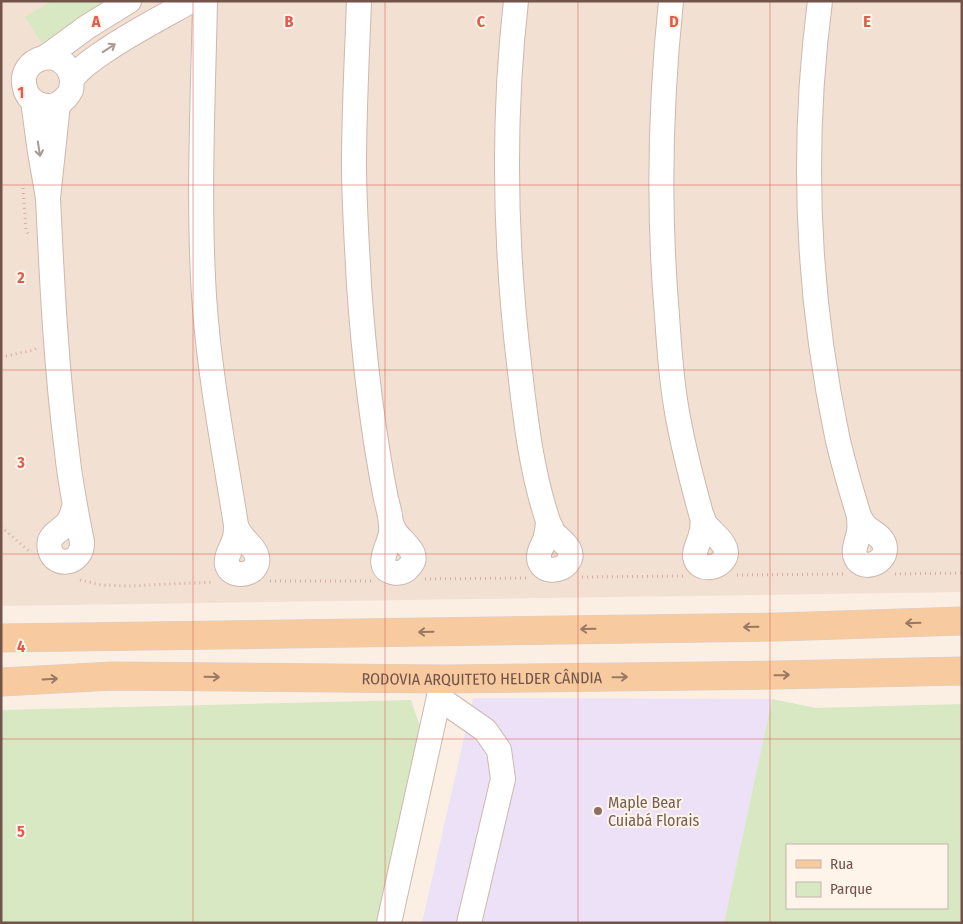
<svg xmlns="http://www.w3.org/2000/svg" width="963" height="924" viewBox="0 0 963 924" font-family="'Fira Sans Condensed',sans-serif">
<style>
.residential{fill:#f2e0d3}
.education{fill:#ece1f7}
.green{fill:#d7e8c3;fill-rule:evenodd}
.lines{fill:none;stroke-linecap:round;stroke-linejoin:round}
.minor-casing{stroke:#ceb8ae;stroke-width:26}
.major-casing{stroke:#d8cfcd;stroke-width:29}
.path{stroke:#d4aea0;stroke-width:3;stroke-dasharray:1 4;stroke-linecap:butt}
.minor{stroke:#fff;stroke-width:24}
.major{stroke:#f7cb9f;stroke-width:28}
.oneway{stroke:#aa9893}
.oneway2{stroke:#9a7864}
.grid{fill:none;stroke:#e05c4e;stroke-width:1;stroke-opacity:0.55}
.education-dot{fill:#8d6e63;stroke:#fef4ea;stroke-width:2}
.labels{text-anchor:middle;stroke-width:4;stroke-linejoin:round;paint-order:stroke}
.street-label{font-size:16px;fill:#72544b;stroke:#fef4ea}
.education-label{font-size:16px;fill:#785e54;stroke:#fef4ea;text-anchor:start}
.grid-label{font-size:16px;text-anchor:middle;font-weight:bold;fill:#e05c4e;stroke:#fef4ea;stroke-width:4;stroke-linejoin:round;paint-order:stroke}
</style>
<rect width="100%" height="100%" fill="#fbefe4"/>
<path class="residential" d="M1 1H962V592L1 606Z"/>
<path class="education" d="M473 698 772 699 724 923H422Z"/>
<g class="green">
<path d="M52 1H108L42 43 25 17Z"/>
<path d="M772 699 816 708 962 704V923H724ZM787 845H947V908H787Z"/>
<path d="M411 700 421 729 380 923H1V710Z"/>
</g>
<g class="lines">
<defs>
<g id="minor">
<path d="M205 1C203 100 198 198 204 296 209 373 224 449 236 525 236 529 236 533 235 537 233 547 221 561 230 570 240 579 260 572 257 557 255 546 240 539 236 525"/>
<path d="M359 1C357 56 354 110 354 164 354 204 357 245 359 285 364 357 372 428 386 499 389 510 392 521 391 532 390 546 371 569 396 573 401 573 406 571 409 567 422 554 404 544 396 533 394 531 393 527 391 523"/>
<path d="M516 1C502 124 505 249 520 372 526 423 532 475 549 524 550 525 552 529 552 531 559 540 577 549 568 562 561 573 540 573 539 558 538 552 543 545 545 540 547 533 548 527 548 521"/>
<path d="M671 1C660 106 658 211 667 316 669 346 671 377 676 406 682 444 693 485 703 521 709 531 726 541 726 553 725 568 698 574 695 557 694 549 700 541 701 534 703 529 702 523 703 518"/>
<path d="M820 1C801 146 807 293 837 436 843 463 851 490 859 516 859 522 860 527 859 532 858 539 853 548 855 555 859 572 885 565 885 549 885 537 873 533 865 526 863 523 861 520 859 516"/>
<path d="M46 57 87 27 129 1"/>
<path d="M72 79C64 42 16 58 25 88 28 102 45 110 58 104 63 101 69 95 71 90 72 86 71 82 73 78 74 76 78 72 80 70 89 61 101 54 111 47 137 30 164 16 191 1"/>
<path d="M33 101 40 152 48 198 58 104"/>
<path d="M48 198C52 283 56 367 67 452 70 482 76 512 82 542 83 564 55 569 50 550 46 534 61 532 68 522 72 517 73 510 75 504"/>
<path d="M439 698 485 730 499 750 503 779 469 923"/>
<path d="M389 923 442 683"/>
</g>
<g id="major">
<path d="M1 638 778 627 962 621"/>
<path id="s1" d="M1 682 113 676 443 679 777 675 962 671"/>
</g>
</defs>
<use href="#minor" class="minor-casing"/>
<use href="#major" class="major-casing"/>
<g class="path">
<path d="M23 188 26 230 28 234"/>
<path d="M1 357 34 350 37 348"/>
<path d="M1 527 29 551"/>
<path d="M895 574 962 573"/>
<path d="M737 575 843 574"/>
<path d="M582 577 683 576"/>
<path d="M425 579 526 578"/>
<path d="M80 580 101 585 128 586 214 582"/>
<path d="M270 581H371"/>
</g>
<use href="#minor" class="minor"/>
<use href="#major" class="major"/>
</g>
<defs><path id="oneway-shaft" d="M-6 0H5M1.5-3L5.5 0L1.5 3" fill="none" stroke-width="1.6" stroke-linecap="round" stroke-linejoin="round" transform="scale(1.25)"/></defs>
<g class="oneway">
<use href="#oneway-shaft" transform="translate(109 48) rotate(-33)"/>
<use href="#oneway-shaft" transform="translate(39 149) rotate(81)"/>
</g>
<g class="oneway2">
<use href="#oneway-shaft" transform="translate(913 623) rotate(178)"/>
<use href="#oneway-shaft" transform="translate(751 627) rotate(179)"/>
<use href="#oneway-shaft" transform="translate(588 629) rotate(179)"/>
<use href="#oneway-shaft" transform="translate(426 632) rotate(179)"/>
<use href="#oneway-shaft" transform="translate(782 675) rotate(-1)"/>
<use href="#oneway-shaft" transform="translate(212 677) rotate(1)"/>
<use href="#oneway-shaft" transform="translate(620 677) rotate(-1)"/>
<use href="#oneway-shaft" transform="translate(50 679) rotate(-3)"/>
</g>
<path class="grid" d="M193 1V923M385 1V923M578 1V923M770 1V923M1 185H962M1 370H962M1 554H962M1 739H962"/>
<circle class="education-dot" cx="598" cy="811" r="5"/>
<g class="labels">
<g class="street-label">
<text dy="6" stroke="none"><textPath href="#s1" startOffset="481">RODOVIA ARQUITETO HELDER CÂNDIA</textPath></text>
</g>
<g class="education-label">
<text x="608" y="808">Maple Bear<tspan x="608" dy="18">Cuiabá Florais</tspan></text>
</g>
</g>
<g class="grid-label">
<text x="96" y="27">A</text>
<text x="289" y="27">B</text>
<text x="481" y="27">C</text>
<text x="674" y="27">D</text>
<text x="867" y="27">E</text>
<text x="21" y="98">1</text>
<text x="21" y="283">2</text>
<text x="21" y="468">3</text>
<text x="21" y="652">4</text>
<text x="21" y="837">5</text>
</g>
<rect width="963" height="924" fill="none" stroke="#72544b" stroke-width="5"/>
<rect x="786" y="844" width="162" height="65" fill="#fef4ea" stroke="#c6b4aa"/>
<rect x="796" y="860" width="25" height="8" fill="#f7cb9f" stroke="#c6b4aa"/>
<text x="830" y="869" font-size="15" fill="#72544b">Rua</text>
<rect x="796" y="882" width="25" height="15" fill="#d7e8c3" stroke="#c6b4aa"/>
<text x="830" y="894" font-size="15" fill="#72544b">Parque</text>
</svg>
